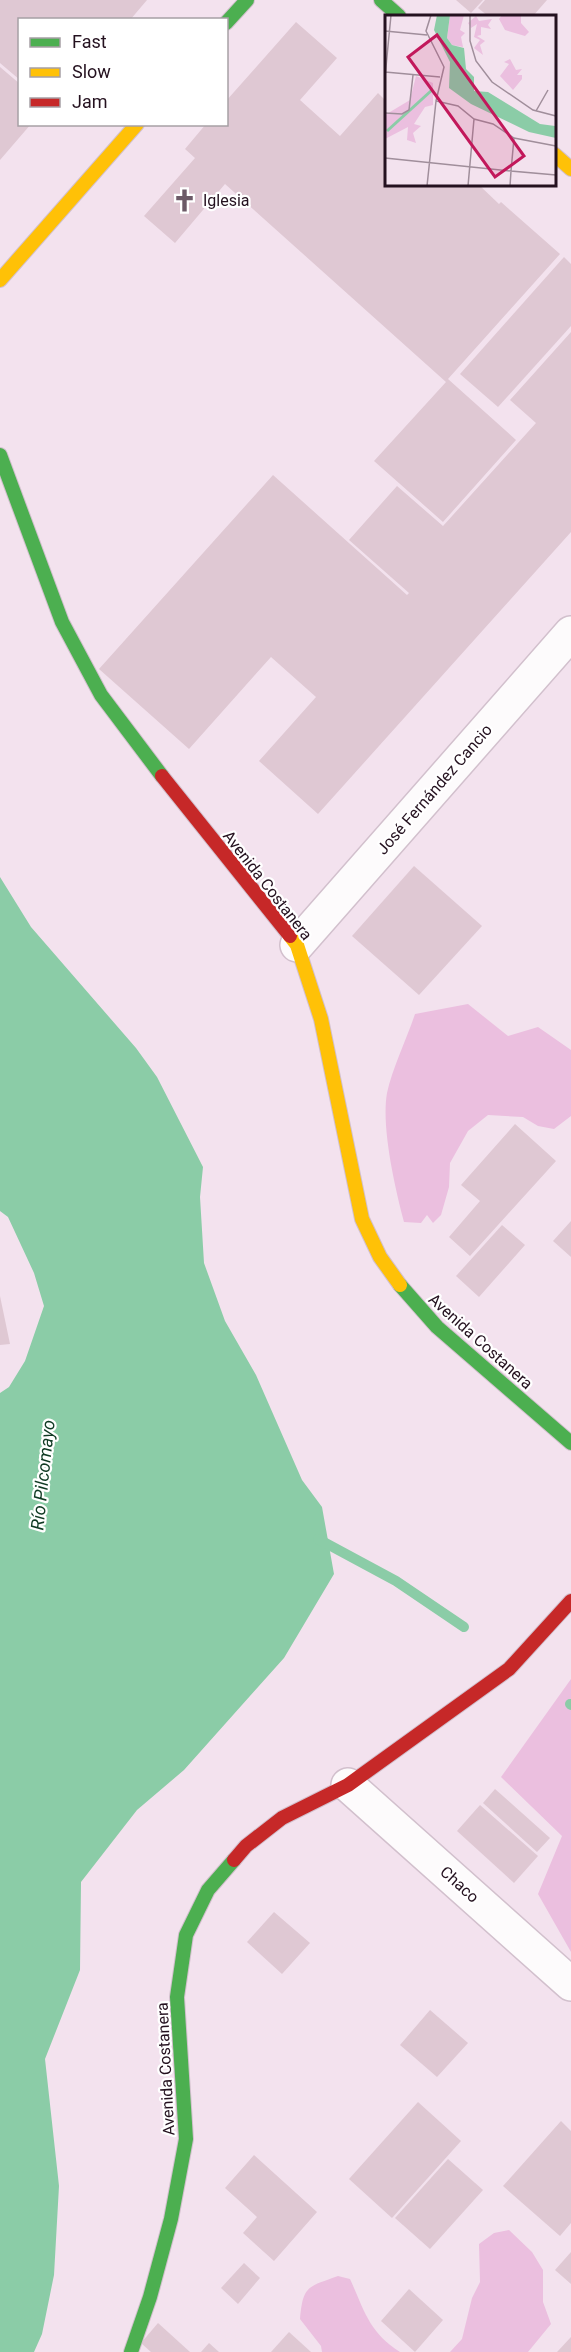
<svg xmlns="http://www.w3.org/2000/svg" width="571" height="2352" viewBox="0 0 571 2352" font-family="Roboto,sans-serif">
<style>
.green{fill:#ebbfdf}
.water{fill:#8bcca7}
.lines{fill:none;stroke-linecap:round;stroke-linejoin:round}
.stream{stroke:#8bcca7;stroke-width:10}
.building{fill:#dfc8d3}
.street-casing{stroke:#d2c0cd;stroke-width:36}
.fast-casing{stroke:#d2c0cd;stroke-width:16}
.slow-casing{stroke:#d2c0cd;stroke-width:16}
.jam-casing{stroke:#d2c0cd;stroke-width:16}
.street{stroke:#fdfbfc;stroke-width:33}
.fast{stroke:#4caf50;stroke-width:14}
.slow{stroke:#ffc107;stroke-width:14}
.jam{stroke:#c62828;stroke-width:14}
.labels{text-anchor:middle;stroke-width:4.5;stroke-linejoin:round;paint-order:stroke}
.poi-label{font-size:16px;fill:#24111f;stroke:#fff;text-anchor:start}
.street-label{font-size:16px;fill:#24111f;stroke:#fff}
.water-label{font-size:18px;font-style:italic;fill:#0f3a23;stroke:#fff}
.inset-river{fill:none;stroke:#8bcca7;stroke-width:3}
.inset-road{fill:none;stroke:#a08e9b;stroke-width:1.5}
.view{fill:#c2185b;fill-opacity:0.15;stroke:#c2185b;stroke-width:3}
.inset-edge{fill:none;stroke:#24111f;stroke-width:3}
</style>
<rect width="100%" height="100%" fill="#f3e2ee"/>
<g class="green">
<path d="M468 1004 508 1036 538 1027 571 1050V1116L554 1129 538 1126 523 1117 488 1115 468 1131 450 1163 449 1187 441 1215 433 1223 427 1215 421 1223 404 1222C395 1188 381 1127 387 1093 392 1069 407 1038 415 1014Z"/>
<path d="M571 1679V1952L538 1894 562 1836 501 1777Z"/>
<path d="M509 2230 532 2252 543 2270V2302L551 2324 528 2352H450L462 2339 472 2298 480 2282 479 2244 494 2233Z"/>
<path d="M338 2276 350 2279C365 2312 369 2332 400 2352H322L321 2346 300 2319C303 2285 308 2287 338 2276Z"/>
</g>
<path class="water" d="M0 877 31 927 136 1048 157 1077 203 1167 200 1197 204 1263 225 1321 256 1375 302 1480 322 1507 334 1574 284 1658 184 1770 137 1810 81 1882 80 1970 45 2059 59 2186 54 2275 42 2334 34 2352H0V1393L9 1387 25 1361 44 1306 34 1273 8 1217 0 1211Z"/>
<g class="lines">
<g class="stream">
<path d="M318 1539 396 1581 464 1627"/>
<path d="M570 1704 571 1705"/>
</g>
</g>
<g class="building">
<path d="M0 0H147L130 20H20V80L0 63Z"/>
<path d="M456 0H483L471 13Z"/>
<path d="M485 0H547L533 16H488L478 8Z"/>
<path d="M296 22 337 58 300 100 340 136 378 93 386 101V184H478L499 204 501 202 560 254 448 379 516 440 443 522 374 461 446 382 225 184 175 243 144 216 195 158 185 149 206 124H226V101Z"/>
<path d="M0 67 20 84V124H31L0 160Z"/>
<path d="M564 257 571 264V326L498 407 460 374Z"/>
<path d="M571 332V532L318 814 259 761 316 697 271 657 189 749 99 669 273 475 407 595 409 593 349 540 397 486 443 526 536 423 510 400Z"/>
<path d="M414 866 482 926 419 995 352 936Z"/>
<path d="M515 1124 556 1161 470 1256 449 1237 480 1201 461 1185Z"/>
<path d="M571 1221V1257L553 1241Z"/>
<path d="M502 1225 525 1245 479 1297 456 1276Z"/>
<path d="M0 1296 10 1344 0 1345Z"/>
<path d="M495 1789 550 1838 537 1852 483 1803Z"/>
<path d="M480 1805 538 1856 514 1883 457 1831Z"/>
<path d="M274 1912 310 1943 282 1974 247 1942Z"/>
<path d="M430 2010 468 2043 437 2077 400 2045Z"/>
<path d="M418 2102 461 2141 392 2218 349 2179Z"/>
<path d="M561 2121 571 2131V2223L560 2236 503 2186Z"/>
<path d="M254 2155 317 2212 274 2261 243 2233 257 2217 225 2188Z"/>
<path d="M448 2159 483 2190 430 2249 395 2218Z"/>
<path d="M571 2252V2284L555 2270Z"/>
<path d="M244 2263 260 2278 238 2304 221 2288Z"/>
<path d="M409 2289 443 2320 415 2352 381 2321Z"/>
<path d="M158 2323 190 2352H151L141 2343Z"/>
<path d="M289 2332 311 2352H271Z"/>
<path d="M571 2337V2352H557Z"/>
<path d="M209 2343 219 2352H201Z"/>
</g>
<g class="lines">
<defs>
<g id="street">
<path d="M297 945 571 633"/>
<path d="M348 1785 571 1984"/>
</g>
<g id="fast">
<path d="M381 0 399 16"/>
<path d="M226 23 247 0"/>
<path d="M0 455 62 622 101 695 162 776"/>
<path d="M400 1285 437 1327 571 1443"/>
<path d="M131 2352 150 2297 171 2219 186 2139 177 1997 186 1935 208 1890 234 1860"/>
</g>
<g id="slow">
<path d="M554 154 571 169"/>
<path d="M0 280 137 124"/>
<path d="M290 936 297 945 321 1019 362 1219 380 1257 400 1285"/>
</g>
<g id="jam">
<path d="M162 776 290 936"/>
<path d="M234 1860 246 1846 282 1818 348 1785 509 1669 571 1601"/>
</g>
</defs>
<use href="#street" class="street-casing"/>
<use href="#fast" class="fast-casing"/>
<use href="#slow" class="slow-casing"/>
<use href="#jam" class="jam-casing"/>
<use href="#street" class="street"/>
<use href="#fast" class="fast"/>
<use href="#slow" class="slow"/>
<use href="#jam" class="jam"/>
</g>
<defs>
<symbol id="church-bare" viewBox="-9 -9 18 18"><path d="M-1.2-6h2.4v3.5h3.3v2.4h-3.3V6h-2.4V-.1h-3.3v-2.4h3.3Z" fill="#6c5a67" stroke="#fff" stroke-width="2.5" paint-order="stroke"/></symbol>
</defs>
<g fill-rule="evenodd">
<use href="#church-bare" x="168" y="184" width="33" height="33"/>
</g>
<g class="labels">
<g class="poi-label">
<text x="203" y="206">Iglesia</text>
</g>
<g class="street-label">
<text transform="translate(434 789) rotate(-49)" y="6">José Fernández Cancio</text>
<text transform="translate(268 885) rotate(52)" y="6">Avenida Costanera</text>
<text transform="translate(481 1341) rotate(42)" y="6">Avenida Costanera</text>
<text transform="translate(460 1884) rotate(42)" y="6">Chaco</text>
<text transform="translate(165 2069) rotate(-93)" y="6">Avenida Costanera</text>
</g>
<g class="water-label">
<text transform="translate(43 1475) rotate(-84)" y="6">Río Pilcomayo</text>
</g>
</g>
<g transform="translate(385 15)">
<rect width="171" height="171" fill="#f3e2ee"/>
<path d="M65 0H79L75 15 80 18 76 22 78 32 67 30 62 23ZM117 0H136V8L144 17 140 21 120 15 114 4ZM91 1 94 6 107 4 103 10 106 14 96 12V20L92 21 100 26 95 30 98 40 89 33 95 25 89 22 92 9 86 13 83 8ZM125 44 131 55 137 54 132 60H137V64L128 75 115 61 124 49 119 47ZM31 61 48 68V90L40 92 29 109 36 111 28 118 31 128 22 125 23 112 0 124V100L25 85Z" fill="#ebbfdf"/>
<path d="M52 0H65L62 23 67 30 79 33 81 54 89 62V76L103 77 155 109 170 111 171 123 144 117 86 89 64 73 65 47 49 15Z" fill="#8bcca7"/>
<path class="inset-river" d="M2 116 47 75"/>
<path class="inset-road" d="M46 0 41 16 59 52 51 86 73 91 89 104 108 109 129 123 171 131M85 0V26L91 46 107 67 148 95 171 101M0 16 42 20M0 57 55 62M0 62 6 0M151 96 163 75M0 98 17 99 24 95 28 60M129 123 126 156 171 160M0 143 126 156 125 171M42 171 51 86M83 171 89 104"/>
<path class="view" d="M52 20 139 141 110 162 23 42Z"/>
<rect width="171" height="171" class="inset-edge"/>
</g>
<rect x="18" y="18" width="210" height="108" fill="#ffffff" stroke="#a7a0a5" stroke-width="1.5"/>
<rect x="30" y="38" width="30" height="9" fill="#4caf50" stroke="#a7a0a5" stroke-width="1.5"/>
<text x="72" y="48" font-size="18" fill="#24111f">Fast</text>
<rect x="30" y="68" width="30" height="9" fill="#ffc107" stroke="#a7a0a5" stroke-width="1.5"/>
<text x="72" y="78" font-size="18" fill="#24111f">Slow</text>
<rect x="30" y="98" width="30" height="9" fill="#c62828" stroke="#a7a0a5" stroke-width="1.5"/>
<text x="72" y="108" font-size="18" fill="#24111f">Jam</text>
</svg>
